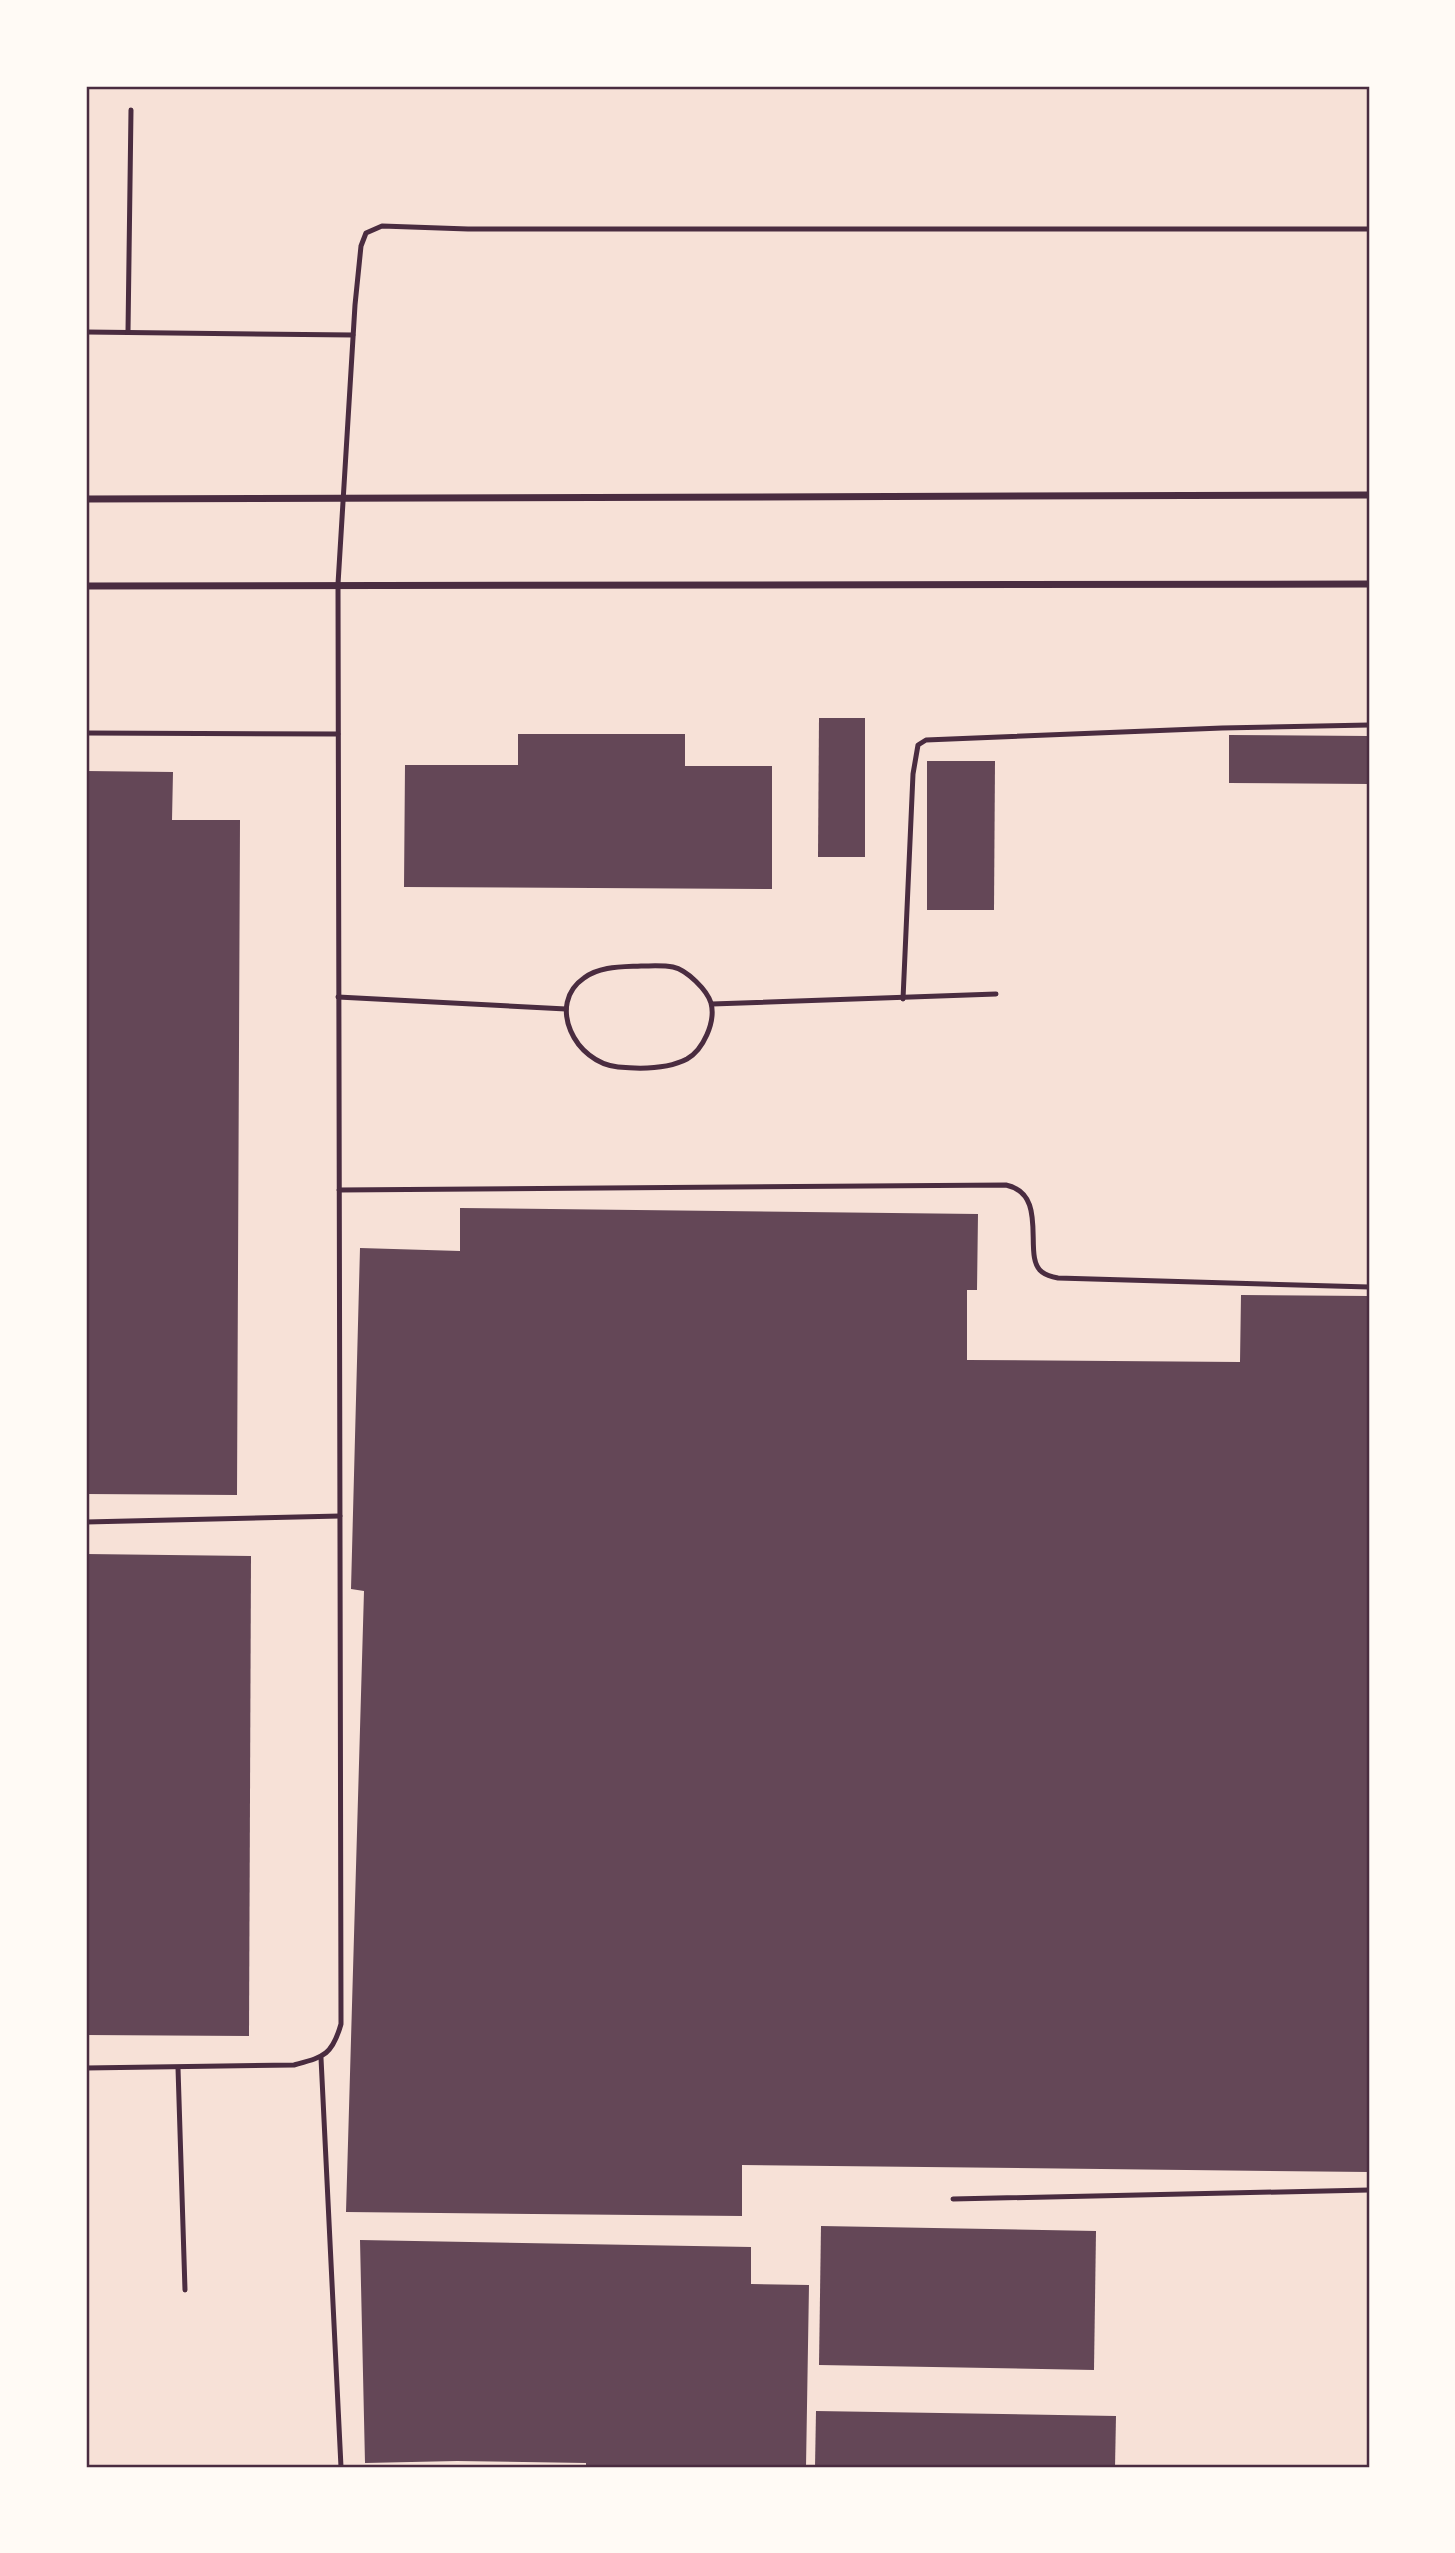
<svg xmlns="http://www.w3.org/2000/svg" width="1455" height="2553" viewBox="0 0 1455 2553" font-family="'Crimson Pro',serif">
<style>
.building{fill:#644757}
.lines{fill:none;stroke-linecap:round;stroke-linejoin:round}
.service{stroke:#4a2c40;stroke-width:5}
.minor{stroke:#4a2c40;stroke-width:7}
.neatline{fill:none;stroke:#4a2c40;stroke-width:2.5}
</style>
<rect width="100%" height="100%" fill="#f7e1d7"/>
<g class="building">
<path d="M819 718H865V857H818Z"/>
<path d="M518 734H685V766H772V889L404 887 405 765H518Z"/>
<path d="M1229 735 1369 736V784L1229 783Z"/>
<path d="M927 761H995L994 910H927Z"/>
<path d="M86 771 173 772 172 820H240L237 1495 86 1494Z"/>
<path d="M460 1208 978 1214 977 1290H967V1360L1240 1362 1241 1295 1369 1296V2172L742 2165V2216L346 2212 364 1591 351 1589 360 1248 460 1251Z"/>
<path d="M86 1554 251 1556 249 2036 86 2035Z"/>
<path d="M821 2226 1096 2231 1094 2370 819 2365Z"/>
<path d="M360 2240 751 2247V2284L809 2285 806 2467H586V2463L457 2461 365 2463Z"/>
<path d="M816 2411 1116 2416 1115 2467H815Z"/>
</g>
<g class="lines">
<g class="service">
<path d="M86 332 353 335"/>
<path d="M128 332 131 110"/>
<path d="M86 733 338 734"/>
<path d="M641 966C651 966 663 965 673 967 687 970 707 990 711 1003 716 1022 703 1050 687 1059 668 1069 639 1069 618 1067 575 1063 546 1004 584 978 600 966 622 967 641 966Z"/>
<path d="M338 997 566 1009"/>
<path d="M903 999 913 774 918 745 926 740 1222 728 1369 725"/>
<path d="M712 1004 996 994"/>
<path d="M339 1190 1006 1185C1051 1195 1021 1257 1042 1272 1046 1275 1053 1277 1058 1278L1369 1287"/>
<path d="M86 1522 340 1516"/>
<path d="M321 2058 341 2467"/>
<path d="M86 2068 294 2065C323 2057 332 2056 341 2024L338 584 355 305 361 246 366 233 382 226 468 229H1369"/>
<path d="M178 2068 185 2290"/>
<path d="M953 2199 1369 2190"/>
</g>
<g class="minor">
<path d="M86 499 1369 495"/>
<path d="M86 586 1369 584"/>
</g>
</g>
<rect width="1455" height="2553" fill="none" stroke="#fffaf5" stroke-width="175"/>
<rect x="88" y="88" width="1280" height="2378" class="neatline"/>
</svg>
